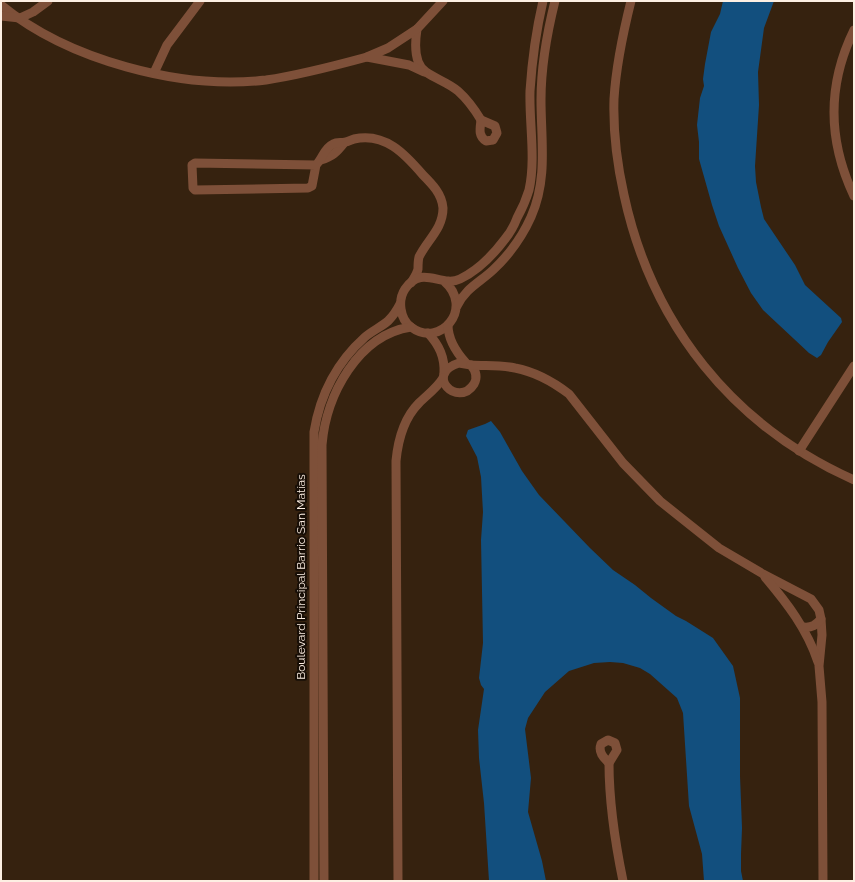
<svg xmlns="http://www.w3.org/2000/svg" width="855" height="882" viewBox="0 0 855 882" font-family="Raleway,sans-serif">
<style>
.water{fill:#124f7e}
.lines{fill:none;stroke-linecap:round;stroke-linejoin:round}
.street{stroke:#7e5039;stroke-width:9}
.labels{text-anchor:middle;stroke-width:4;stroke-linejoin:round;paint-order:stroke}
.street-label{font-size:12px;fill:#fdefe3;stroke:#170e06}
</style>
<rect width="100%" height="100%" fill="#36220f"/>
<g class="water">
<path d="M723 1H774L764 28 758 72 759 105 755 166 756 182 761 207 764 219 795 265 805 285 841 318 842 322 828 342 821 355 817 358 809 353 763 310 751 293 738 268 719 226 712 205 699 159V142L697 125 700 98 704 86 703 79 705 64 711 32 720 14Z"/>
<path d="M491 421 500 432 522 471 539 495 590 548 613 570 635 585 651 598 676 616 686 621 713 638 733 666 740 698V776L742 828 741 854V871L743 881H704L702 854 689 806 683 713 677 698 650 674 640 668 623 663 610 662 594 663 569 671 545 692 528 718 525 729 531 778 528 812 542 861 546 881H489L484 803 479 758 478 730 484 689 481 685 479 678 483 643 481 540 483 512 481 477 477 457 466 436 468 430 485 424Z"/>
</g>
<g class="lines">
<g class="street">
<path d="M443 1 417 29C415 42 413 63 426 72 436 79 449 83 458 91 467 99 475 110 481 120"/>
<path d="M631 1C623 33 616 66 614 99 613 131 617 164 624 195 652 325 733 426 854 480"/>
<path d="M1 5C68 60 180 90 266 80 300 75 334 66 367 57"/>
<path d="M1 16 20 18 33 12 48 1"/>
<path d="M417 29 388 48 367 57 409 65 424 72"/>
<path d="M854 30C827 85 828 141 854 196"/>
<path d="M154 73 167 45 200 1"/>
<path d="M481 120 495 126 497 133 493 140 486 141C478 136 480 129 481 120Z"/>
<path d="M321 160C332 157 337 152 344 143"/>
<path d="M316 165 312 186 308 188 195 190 193 188 192 165 195 163 316 165C323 158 324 148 333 144 337 142 341 143 345 142 348 142 351 140 354 139 385 132 405 154 423 175 432 184 442 194 443 208 443 229 427 240 419 257 418 261 418 265 418 269 417 274 414 278 411 283"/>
<path d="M444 281C475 308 440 349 411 327 405 323 402 316 401 309 400 302 401 295 405 289 422 264 441 288 460 279 479 270 493 255 505 239 510 233 514 226 517 218 522 209 526 200 529 190 536 159 529 123 530 91 532 60 536 31 543 1"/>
<path d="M457 306C466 288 479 283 493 270 509 255 522 237 531 217 548 179 541 140 541 100 541 67 547 33 555 1"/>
<path d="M448 325C448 340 456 352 466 363"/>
<path d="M428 333C439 345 445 357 444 374"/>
<path d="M459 363 471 365C476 371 478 377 474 384 458 409 423 374 459 363Z"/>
<path d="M471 365C486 366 501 365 515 368 536 372 552 381 569 394L623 463 660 501 680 517 719 548 763 574 811 599 819 610 821 619 822 635 819 666 822 702 823 881"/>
<path d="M799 451 854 366"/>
<path d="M765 577C787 603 807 629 818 662"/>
<path d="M803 627C812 628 816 625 821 619"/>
<path d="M608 740 615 743 617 750 609 763C603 757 598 752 601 744Z"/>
<path d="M609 763C609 802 615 842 623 881"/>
<path d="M314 881V432C320 395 337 362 365 337 372 331 381 327 388 321 393 316 397 310 400 304"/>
<path d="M324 881 322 445C326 395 358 335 411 327"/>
<path d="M398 881 396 461C398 440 404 418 419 403 427 395 437 388 443 378"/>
</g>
</g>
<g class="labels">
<g class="street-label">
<text transform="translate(301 577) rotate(-90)" y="4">Boulevard Principal Barrio San Matías</text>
</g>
</g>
<rect width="855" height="882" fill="none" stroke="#fdefe3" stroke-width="4"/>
</svg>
